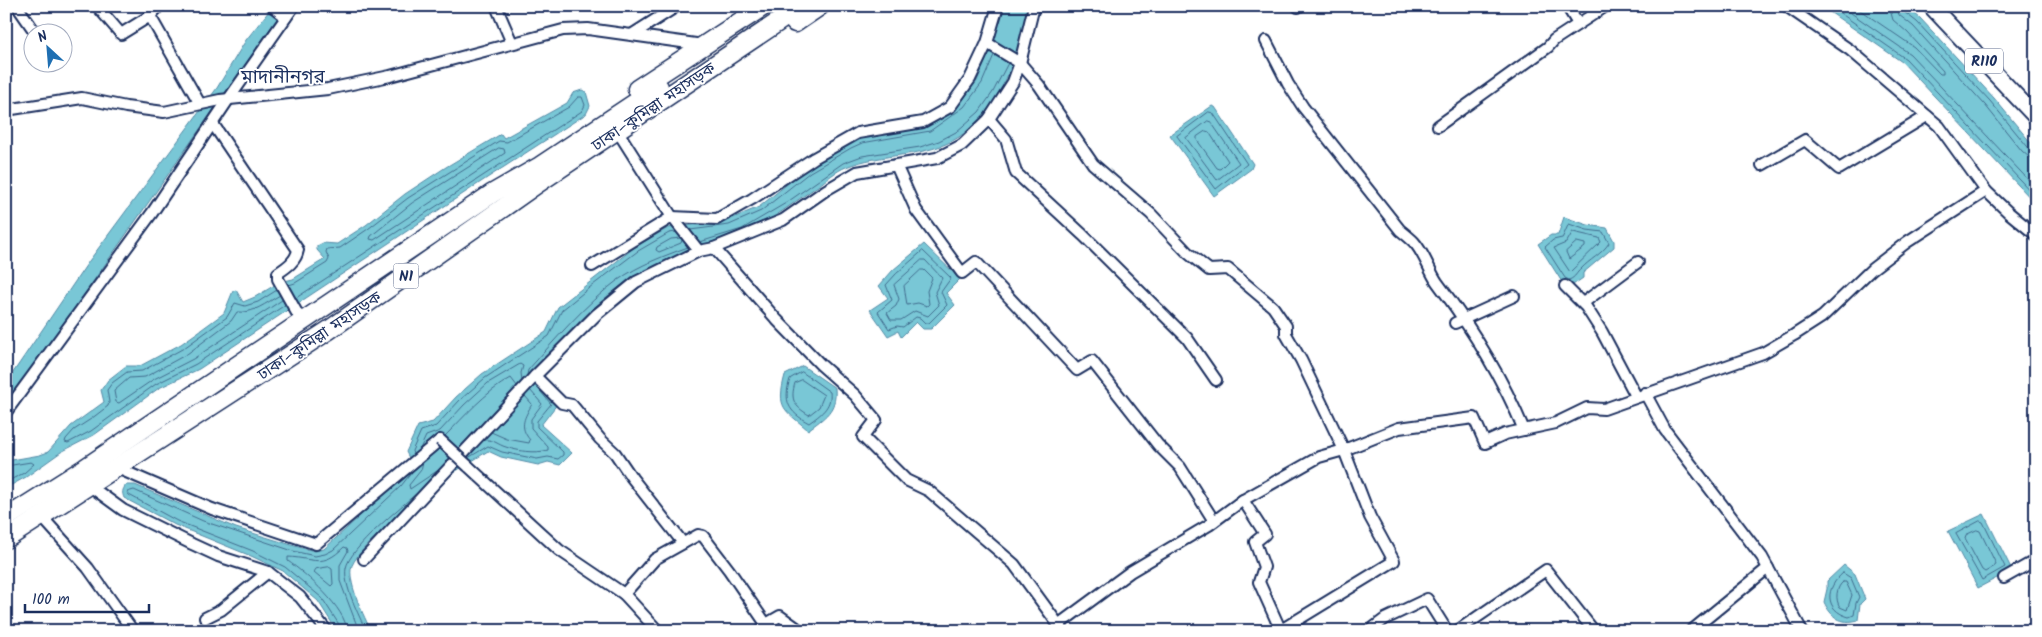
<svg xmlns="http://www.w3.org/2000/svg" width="2042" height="637" viewBox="0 0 2042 637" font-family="Kalam,'Noto Sans Bengali',sans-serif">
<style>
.water{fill:#79c7d6;stroke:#538aa6}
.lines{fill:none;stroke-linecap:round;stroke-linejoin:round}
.shore{stroke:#416c8e;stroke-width:1}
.street-casing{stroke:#1b2f5e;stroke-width:14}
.primary-casing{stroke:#1b2f5e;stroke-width:19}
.highway-casing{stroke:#1b2f5e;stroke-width:21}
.street{stroke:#fff;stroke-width:10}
.primary{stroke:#fff;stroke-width:15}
.highway{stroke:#fff;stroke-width:18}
.street-bridge-casing{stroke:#1b2f5e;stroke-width:14;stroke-linecap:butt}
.street-bridge{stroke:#fff;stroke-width:10}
.labels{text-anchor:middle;stroke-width:4;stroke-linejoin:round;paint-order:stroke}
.shield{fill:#fff;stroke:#5f6d8e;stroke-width:1}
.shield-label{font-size:15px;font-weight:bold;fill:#1b2f5e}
.street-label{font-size:16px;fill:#1b2f5e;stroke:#fff}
.quarter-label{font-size:19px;fill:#1b2f5e;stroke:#fff}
</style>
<rect width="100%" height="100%" fill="#fff"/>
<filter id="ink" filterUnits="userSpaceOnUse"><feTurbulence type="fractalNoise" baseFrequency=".02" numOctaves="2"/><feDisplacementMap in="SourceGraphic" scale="10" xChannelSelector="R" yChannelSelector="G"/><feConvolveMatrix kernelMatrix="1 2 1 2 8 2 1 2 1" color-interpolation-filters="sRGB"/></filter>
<g filter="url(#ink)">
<g class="water">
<path d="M273 6H286L6 406V383L89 261 217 88 246 40Z"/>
<path d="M1003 6H1028C1018 54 1003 108 959 137 925 159 882 152 846 167 836 171 827 179 818 186 794 202 771 221 745 233 734 238 723 239 712 243 693 249 674 257 656 265 604 290 569 332 532 374L558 403 541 425 572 453 560 465 548 462 538 465 501 457 488 451C468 464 446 476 427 491 412 503 353 552 351 569 349 586 364 616 371 631H337L318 601 283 571 251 556 175 525 124 498C122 493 122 490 126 485H135L236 528 295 546 315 551 324 549 397 482 412 464 406 452 418 426 433 422 456 397 482 374 546 332 558 307 635 247 668 228 728 220 759 207 807 168 848 143 861 138 927 126 943 116 960 104 977 81 989 53Z"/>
<path d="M1821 6H1905L1920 18 1994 98 2036 149V204L1902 62Z"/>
<path d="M582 90 586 92 590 106 586 114 487 178 199 369 159 388 94 435 61 452 26 477 6 488V461L40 455 48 452 71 426 104 402 101 390 108 380 126 366H140L181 344 198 332 224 313 233 291 236 290 243 302 255 297 280 282 293 279 325 259 317 250V246L323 243 337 244 366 225 405 194 446 167 501 134 504 138 567 103 573 93Z"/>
<path d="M1212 106 1215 107 1253 164 1251 169 1214 196 1170 135Z"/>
<path d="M1564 217 1588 225 1607 228 1614 241V247L1583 273V278L1570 287 1562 282 1538 244 1551 235H1558Z"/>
<path d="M924 244 960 279 946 293 955 305 931 329H923L916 322 901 337 898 331 888 336 870 310 888 298 879 286 893 270Z"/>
<path d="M803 366 835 388C837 411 825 417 808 430 784 409 776 409 785 375Z"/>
<path d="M1984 514 2012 570 1978 588 1948 531Z"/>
<path d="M1844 565 1855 574 1865 599 1860 604 1858 620C1841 625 1831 617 1824 602L1827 589V581Z"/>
</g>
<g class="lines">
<g class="shore">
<path d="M1830 6 1906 59 2036 197"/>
<path d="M1841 6 1910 54 2036 188"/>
<path d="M1854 6 1914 47 1940 74H1943V71L1907 32 1893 20 1889 6"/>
<path d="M1897 6 1899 15 1913 26 1985 105 2022 151 2029 157 2036 158"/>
<path d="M1903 6 1904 12 1917 22 1990 101 2027 146 2031 151 2036 152"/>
<path d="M1209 112 1213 113 1247 164 1216 189 1177 136Z"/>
<path d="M1208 121 1211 122 1239 163 1217 180 1186 138Z"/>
<path d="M1206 131 1209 132 1228 161 1220 169 1217 168 1197 140V137Z"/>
<path d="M499 148 504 149 505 153 374 240 370 239 371 236 412 203Z"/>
<path d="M1569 224 1587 230 1603 232 1609 243C1602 254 1589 260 1581 269 1576 273 1576 277 1569 280L1565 278 1545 247 1553 240 1562 238Z"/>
<path d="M690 230 729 225 761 211 810 172 851 148 862 143 930 131 964 107 982 83 994 55"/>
<path d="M1573 232 1599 238 1601 242 1570 272 1554 248 1566 243Z"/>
<path d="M681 238 671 239 657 247 656 250 659 252 681 243 682 240"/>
<path d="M700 242 742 229 786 203 843 163 862 156 920 147 939 141 956 132 979 112 993 92 1008 63"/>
<path d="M1577 242 1585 244V247L1569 259 1566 252Z"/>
<path d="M923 251 951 278 941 292 947 305 929 323H925L920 318 916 317 903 327 897 326 889 329 878 312 892 300 886 285 896 274Z"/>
<path d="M922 260H925L942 278 935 292 939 305 928 316 915 311 901 320H891L887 313 896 306 899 299 894 285Z"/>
<path d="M921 270H924L932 278 927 291 929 304 927 306 918 303 907 305 904 286Z"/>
<path d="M289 285 295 283 327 263 329 259 326 252 327 249 340 248 368 229 408 198 499 141 507 142 569 107 578 97H582L585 105 582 111 296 298"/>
<path d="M277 290 258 302 245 306 235 303 227 317 184 348 142 371 127 372 112 383 107 390 109 402 108 406 91 419 74 430 66 439 65 442 68 443 91 431 156 384 196 364 285 305"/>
<path d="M280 295C266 303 253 314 237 312L231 321 187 354 145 377 129 378 114 391 116 402 119 403 154 379 193 359 282 300"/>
<path d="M802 372 830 392C832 407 820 415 809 423 788 412 783 401 790 379Z"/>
<path d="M527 375 528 370C556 339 584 305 618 280 639 265 664 256 688 247"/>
<path d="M802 380 824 395 819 407 809 415C794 406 790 400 795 383Z"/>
<path d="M491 432 507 439 529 443 530 440C518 426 525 417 532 404L525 396"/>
<path d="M445 436C466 415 484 393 511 378L517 386"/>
<path d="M484 440C492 439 496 443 503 446 516 451 535 454 548 450V447L531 428V419L542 404 530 390"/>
<path d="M420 449 426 436 440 431 464 405 488 383 520 364 523 366 521 373 522 381"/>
<path d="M413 454 412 451 421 431 436 426 460 400 485 378 549 336 562 310 589 288 638 251 669 233 676 232"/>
<path d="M468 458 488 446 502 452 537 459 548 457 558 459 563 455V452L537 427V421L551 404 535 385"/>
<path d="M423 462 421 470 409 485 410 489 440 469"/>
<path d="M6 466 31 462 34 464 24 473 6 482"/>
<path d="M1980 521 1983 522 2005 567 1982 580 1956 534Z"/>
<path d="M1977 530 1980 531 1996 564 1995 566 1985 572 1982 570 1965 538 1966 535Z"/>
<path d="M329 567 332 569 333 584 331 586 314 572 316 569Z"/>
<path d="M1843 573 1851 578 1859 597 1856 603 1854 615 1849 617C1824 610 1825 588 1843 573Z"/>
<path d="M1843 582H1846L1852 595 1847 610 1840 607C1835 600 1836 587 1843 582Z"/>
<path d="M341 631 340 626 322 598 285 567 253 551 177 521 129 495 127 492 134 490 203 521 293 551 315 556 325 554 333 550 401 486 412 472"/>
<path d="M347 631C346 608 306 574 288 561V557C314 558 322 569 344 547L347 548 348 551 340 565V581L359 631"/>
<path d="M366 631C359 615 343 585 346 568 349 549 402 506 417 493"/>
</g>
<defs>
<g id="street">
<path d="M17 6 35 32"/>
<path d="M97 6 121 34 150 16"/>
<path d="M159 6 150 16 200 104"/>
<path d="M272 6 286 17"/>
<path d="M496 6 512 43"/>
<path d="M1298 6V7"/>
<path d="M1567 6 1578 24"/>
<path d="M1786 6 1850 50 1939 126 1986 191 2008 212 2036 235"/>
<path d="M633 34 677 6"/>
<path d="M1266 41 1288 84 1303 107 1400 230C1405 234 1410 238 1414 242 1424 253 1429 270 1437 282 1471 327 1502 377 1524 430"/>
<path d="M987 43 1020 63 1039 85 1093 164 1151 214 1188 253 1209 270 1228 269 1273 307 1286 326V334L1301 360 1344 450 1370 517 1394 561 1281 630"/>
<path d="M6 110 82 98 126 107 164 112 220 100 328 89 390 76 563 30 588 29 703 45"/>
<path d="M989 119 1006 139 1016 173 1083 235 1187 338 1216 380"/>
<path d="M213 124 298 250C296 261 287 267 278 273V279L302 322"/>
<path d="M1438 126 1548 47 1554 40 1606 6"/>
<path d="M622 138 672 217 699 251"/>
<path d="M896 165 916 210 962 273 976 262 1077 370 1092 361 1158 445 1180 467 1214 521"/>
<path d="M1762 165 1805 140 1839 169 1927 116"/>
<path d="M714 248 777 320 821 365 855 395 876 420 863 437 906 480 929 491 1014 564 1063 631"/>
<path d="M592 266 672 217 717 219 752 199 814 158 858 133 923 122 950 107 970 79 987 43 998 6"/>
<path d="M1565 286 1586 307 1602 332 1636 396"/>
<path d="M1583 303 1638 262"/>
<path d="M1455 323 1514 296"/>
<path d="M535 376 562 403 572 405 600 439 615 453 632 478 683 543"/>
<path d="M1645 393 1665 430 1762 557 1802 631"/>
<path d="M6 412 152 213 228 100 294 6"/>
<path d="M468 466 559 550 624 594 655 559 698 535 703 536 729 570 766 624 760 631"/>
<path d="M117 468 212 509 316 544 440 440"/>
<path d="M90 486 123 510 192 544 218 556 268 572 300 597 327 631"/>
<path d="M1243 500 1265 534 1255 542 1264 567 1259 582 1281 631"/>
<path d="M42 517 88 568 133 631"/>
<path d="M364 559 535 376 597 314 636 282 699 251 714 248 783 220 826 190 857 172 937 158 962 145 989 119 1013 82 1020 63 1034 6"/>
<path d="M2004 578 2036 560"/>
<path d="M624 594 658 631"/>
<path d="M205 618 221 610 268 572"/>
<path d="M766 624 780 616 801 631"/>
<path d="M1058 625 1130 572 1209 525 1243 500 1319 457 1344 450 1399 428 1474 418 1485 443 1505 434 1556 423 1587 408 1604 409 1763 353 1794 335 1822 317 1872 269 1907 242 1986 191"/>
<path d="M1369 631 1385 619 1427 599 1447 631"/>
<path d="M1457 631 1546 570 1594 631"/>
<path d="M1691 631 1768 568"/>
</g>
<path id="primary" d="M1931 6 2036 117"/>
<g id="highway">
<path d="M795 23 820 6"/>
<path d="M637 89 764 6"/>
<path d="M6 518 85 468 493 193 540 166 659 87"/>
<path d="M6 539 329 330 537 184 802 6"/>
</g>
</defs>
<use href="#street" class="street-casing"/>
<use href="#primary" class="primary-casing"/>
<use href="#highway" class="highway-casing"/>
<use href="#street" class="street"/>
<use href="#primary" class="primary"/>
<use href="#highway" class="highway"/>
<defs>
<path id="street-bridge" d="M440 440 468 466"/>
</defs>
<use href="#street-bridge" class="street-bridge-casing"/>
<use href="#street-bridge" class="street-bridge"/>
</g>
</g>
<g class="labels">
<g class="shield">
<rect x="1965" y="48.5" width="38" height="25" rx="4"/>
<rect x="393.5" y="263.5" width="25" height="25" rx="4"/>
</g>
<g class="shield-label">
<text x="1984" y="66">R110</text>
<text x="406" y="281">N1</text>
</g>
<g class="street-label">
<text transform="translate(653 106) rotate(-34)" y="6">ঢাকা–কুমিল্লা মহাসড়ক</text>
<text transform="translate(319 335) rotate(-34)" y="6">ঢাকা–কুমিল্লা মহাসড়ক</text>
</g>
<g class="quarter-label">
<text x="283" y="83">মাদানীনগর</text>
</g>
</g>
<rect width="2042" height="637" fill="none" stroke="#fff" stroke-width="25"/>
<rect x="12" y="12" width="2017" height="612" fill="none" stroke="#1b2f5e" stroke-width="2" filter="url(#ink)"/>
<g transform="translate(48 48) rotate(334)"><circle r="24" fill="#ffffff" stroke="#a4acbf"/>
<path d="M0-4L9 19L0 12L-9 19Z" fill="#1f6fb2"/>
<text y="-8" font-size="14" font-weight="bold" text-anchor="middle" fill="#1b2f5e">N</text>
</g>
<path d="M25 604v8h124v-8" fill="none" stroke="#1b2f5e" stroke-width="2.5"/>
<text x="32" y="604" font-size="15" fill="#1b2f5e" stroke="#ffffff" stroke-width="4" paint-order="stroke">100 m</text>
</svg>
